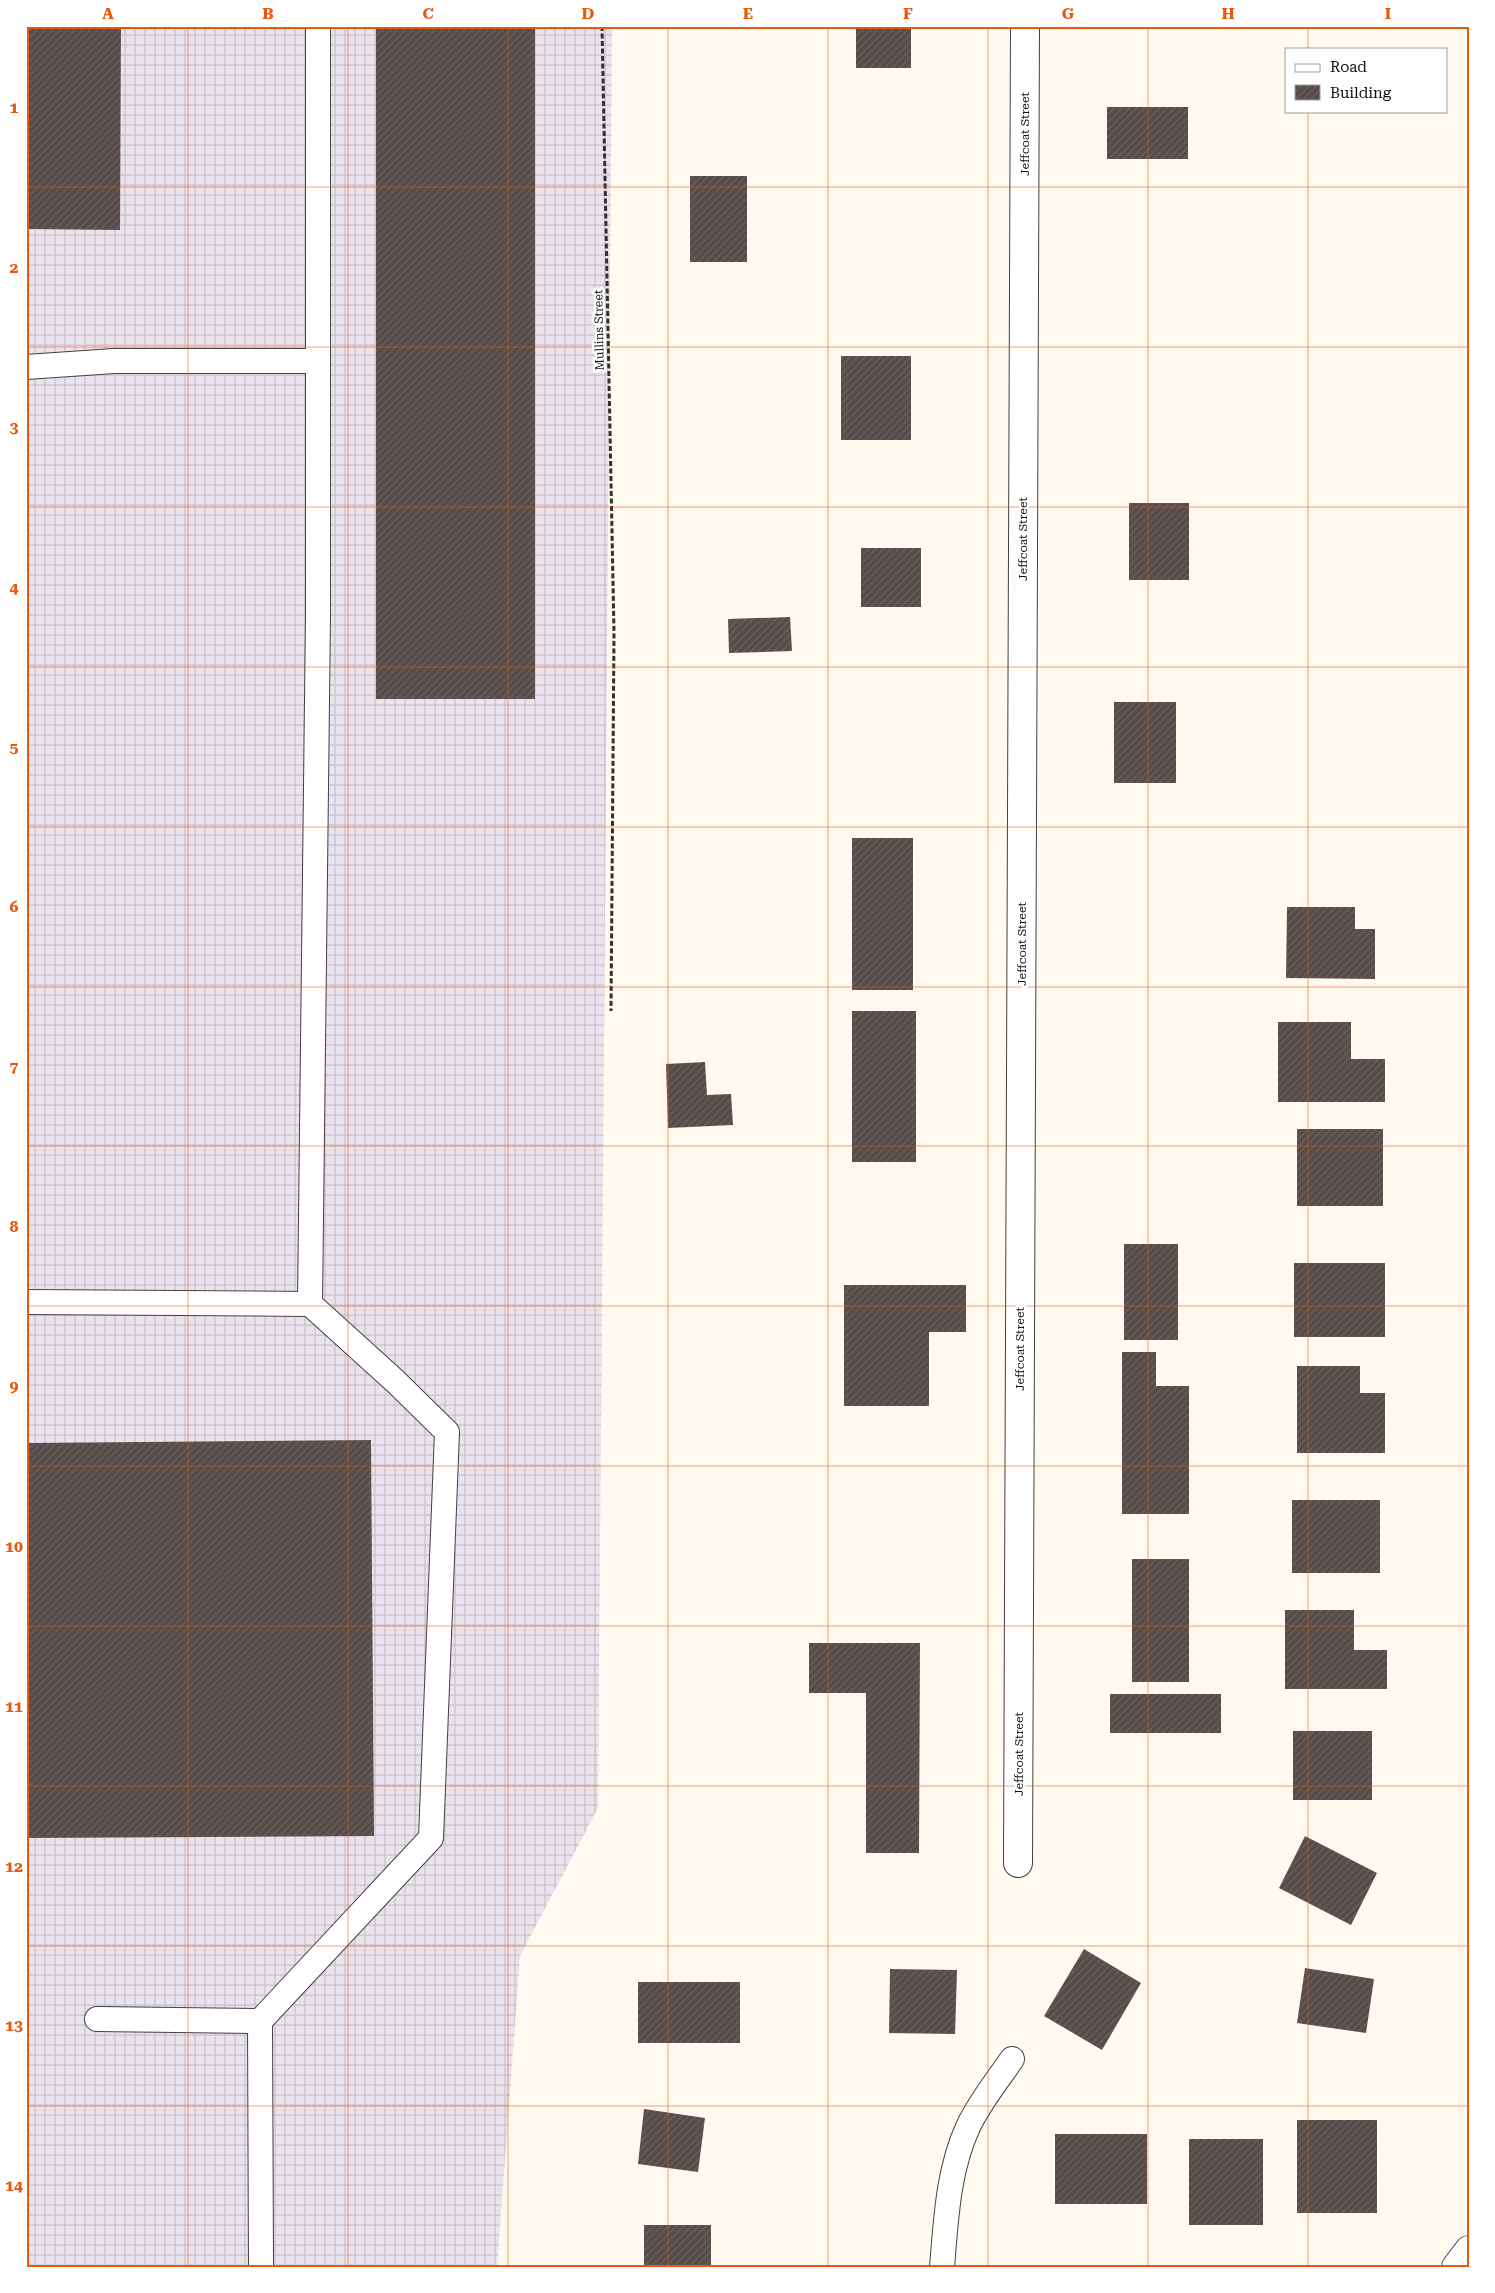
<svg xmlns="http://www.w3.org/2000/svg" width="1495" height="2293" viewBox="0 0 1495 2293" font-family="'Roboto Serif',serif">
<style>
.industrial{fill:url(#industrial-grid)}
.building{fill:url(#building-hatch)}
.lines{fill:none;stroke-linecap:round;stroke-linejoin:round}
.service-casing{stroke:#424242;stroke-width:26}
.minor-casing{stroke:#424242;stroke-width:30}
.path{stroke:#313131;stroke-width:3;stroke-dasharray:5 2.5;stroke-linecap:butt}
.service{stroke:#fff;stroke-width:24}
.minor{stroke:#fff;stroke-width:28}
.grid{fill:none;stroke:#e8590c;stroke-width:1;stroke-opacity:0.55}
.labels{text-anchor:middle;stroke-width:5;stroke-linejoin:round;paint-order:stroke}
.street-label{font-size:12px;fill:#0f0f0f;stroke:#fff}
.neatline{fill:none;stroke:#e8590c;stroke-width:2}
.grid-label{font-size:16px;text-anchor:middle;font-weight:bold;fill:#e8590c}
</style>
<defs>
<pattern id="industrial-grid" width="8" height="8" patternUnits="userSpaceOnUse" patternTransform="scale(1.25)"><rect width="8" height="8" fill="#eae3ed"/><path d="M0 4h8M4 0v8" fill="none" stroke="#c8c2ca"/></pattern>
<pattern id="building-hatch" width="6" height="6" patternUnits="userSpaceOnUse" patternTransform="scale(1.25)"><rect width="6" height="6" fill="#584c4a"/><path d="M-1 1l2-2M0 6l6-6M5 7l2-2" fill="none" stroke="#6b6160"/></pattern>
</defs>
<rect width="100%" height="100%" fill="#fff9f0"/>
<path class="industrial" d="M26 26H612L598 1808 520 1956 497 2267H26Z"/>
<g class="building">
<path d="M26 26H121L120 230 26 229Z"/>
<rect x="376" y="26" width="159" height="673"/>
<rect x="856" y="26" width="55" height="42"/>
<rect x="1107" y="107" width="81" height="52"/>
<rect x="690" y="176" width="57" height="86"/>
<rect x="841" y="356" width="70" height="84"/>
<rect x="1129" y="503" width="60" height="77"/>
<rect x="861" y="548" width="60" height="59"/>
<path d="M790 617 792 651 729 653 728 619Z"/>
<rect x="1114" y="702" width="62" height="81"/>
<rect x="852" y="838" width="61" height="152"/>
<path d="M1287 907H1355V929H1375V979L1286 978Z"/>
<rect x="852" y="1011" width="64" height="151"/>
<path d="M1278 1022H1351V1059H1385V1102H1278Z"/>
<path d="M705 1062 707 1095 731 1094 733 1125 668 1128 666 1064Z"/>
<rect x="1297" y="1129" width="86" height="77"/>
<rect x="1124" y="1244" width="54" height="96"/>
<rect x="1294" y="1263" width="91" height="74"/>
<path d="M844 1285H966V1332H929V1406H844Z"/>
<path d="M1122 1352H1156V1386H1189V1514H1122Z"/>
<path d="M1297 1366H1360V1393H1385V1453H1297Z"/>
<path d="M371 1440 374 1836 26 1838V1443Z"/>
<rect x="1292" y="1500" width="88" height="73"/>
<rect x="1132" y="1559" width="57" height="123"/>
<path d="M1285 1610H1354V1650H1387V1689H1285Z"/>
<path d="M809 1643H920L919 1853H866V1693H809Z"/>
<rect x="1110" y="1694" width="111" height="39"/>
<rect x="1293" y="1731" width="79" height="69"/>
<path d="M1305 1836 1377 1873 1351 1925 1279 1888Z"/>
<path d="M1084 1949 1141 1983 1102 2050 1044 2016Z"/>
<path d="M1305 1968 1374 1979 1366 2033 1297 2023Z"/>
<path d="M890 1969 957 1970 955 2034 889 2033Z"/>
<rect x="638" y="1982" width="102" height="61"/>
<path d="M644 2109 705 2118 698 2172 638 2164Z"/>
<rect x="1297" y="2120" width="80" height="93"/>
<rect x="1055" y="2134" width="92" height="70"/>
<rect x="1189" y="2139" width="74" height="86"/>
<rect x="644" y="2225" width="67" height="42"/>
</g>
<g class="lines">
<defs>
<g id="service">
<path d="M26 367 114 361H318"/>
<path d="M26 1302 310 1304"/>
<path d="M97 2019 260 2021"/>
<path d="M261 2267 260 2021 431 1838 447 1432 395 1381 310 1304 318 614V26"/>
<path d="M942 2267C946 2220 948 2170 968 2127 979 2103 997 2081 1012 2059"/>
</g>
<g id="minor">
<path d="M1018 1863 1025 26"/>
<path d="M1456 2267 1469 2250"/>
</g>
</defs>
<use href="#service" class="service-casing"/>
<use href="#minor" class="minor-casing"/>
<path class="path" d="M602 26 614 633 611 1011"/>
<use href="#service" class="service"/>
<use href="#minor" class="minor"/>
</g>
<path class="grid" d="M188 26V2267M348 26V2267M508 26V2267M668 26V2267M828 26V2267M988 26V2267M1148 26V2267M1308 26V49M1308 111V2267M26 187H1469M26 347H1469M26 507H1469M26 667H1469M26 827H1469M26 987H1469M26 1146H1469M26 1306H1469M26 1466H1469M26 1626H1469M26 1786H1469M26 1946H1469M26 2106H1469"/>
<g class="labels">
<g class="street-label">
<text transform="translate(1025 134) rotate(-90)" y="4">Jeffcoat Street</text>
<text transform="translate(599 330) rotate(-91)" y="4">Mullins Street</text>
<text transform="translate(1023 539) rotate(-90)" y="4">Jeffcoat Street</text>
<text transform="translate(1022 944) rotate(-90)" y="4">Jeffcoat Street</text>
<text transform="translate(1020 1349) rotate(-90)" y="4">Jeffcoat Street</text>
<text transform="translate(1019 1754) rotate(-90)" y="4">Jeffcoat Street</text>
</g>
</g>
<rect width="1495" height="2293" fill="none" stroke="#ffffff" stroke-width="55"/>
<rect x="1285" y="48" width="162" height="65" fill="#ffffff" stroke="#9f9f9f"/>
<rect x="1295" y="64" width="25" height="8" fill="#ffffff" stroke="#9f9f9f"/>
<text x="1330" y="72" font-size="15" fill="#0f0f0f">Road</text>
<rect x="1295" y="85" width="25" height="15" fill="url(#building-hatch)" stroke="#9f9f9f"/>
<text x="1330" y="98" font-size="15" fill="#0f0f0f">Building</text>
<rect x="28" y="28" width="1440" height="2238" class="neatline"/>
<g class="grid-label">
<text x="108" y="19">A</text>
<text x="268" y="19">B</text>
<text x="428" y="19">C</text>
<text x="588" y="19">D</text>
<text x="748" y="19">E</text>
<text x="908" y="19">F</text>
<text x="1068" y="19">G</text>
<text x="1228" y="19">H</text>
<text x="1388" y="19">I</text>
<text x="14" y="113">1</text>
<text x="14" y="273">2</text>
<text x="14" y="433">3</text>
<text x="14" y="593">4</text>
<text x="14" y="753">5</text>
<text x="14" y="912">6</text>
<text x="14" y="1072">7</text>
<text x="14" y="1232">8</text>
<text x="14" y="1392">9</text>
<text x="14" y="1552">10</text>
<text x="14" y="1712">11</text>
<text x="14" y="1872">12</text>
<text x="14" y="2031">13</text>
<text x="14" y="2191">14</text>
</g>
</svg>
